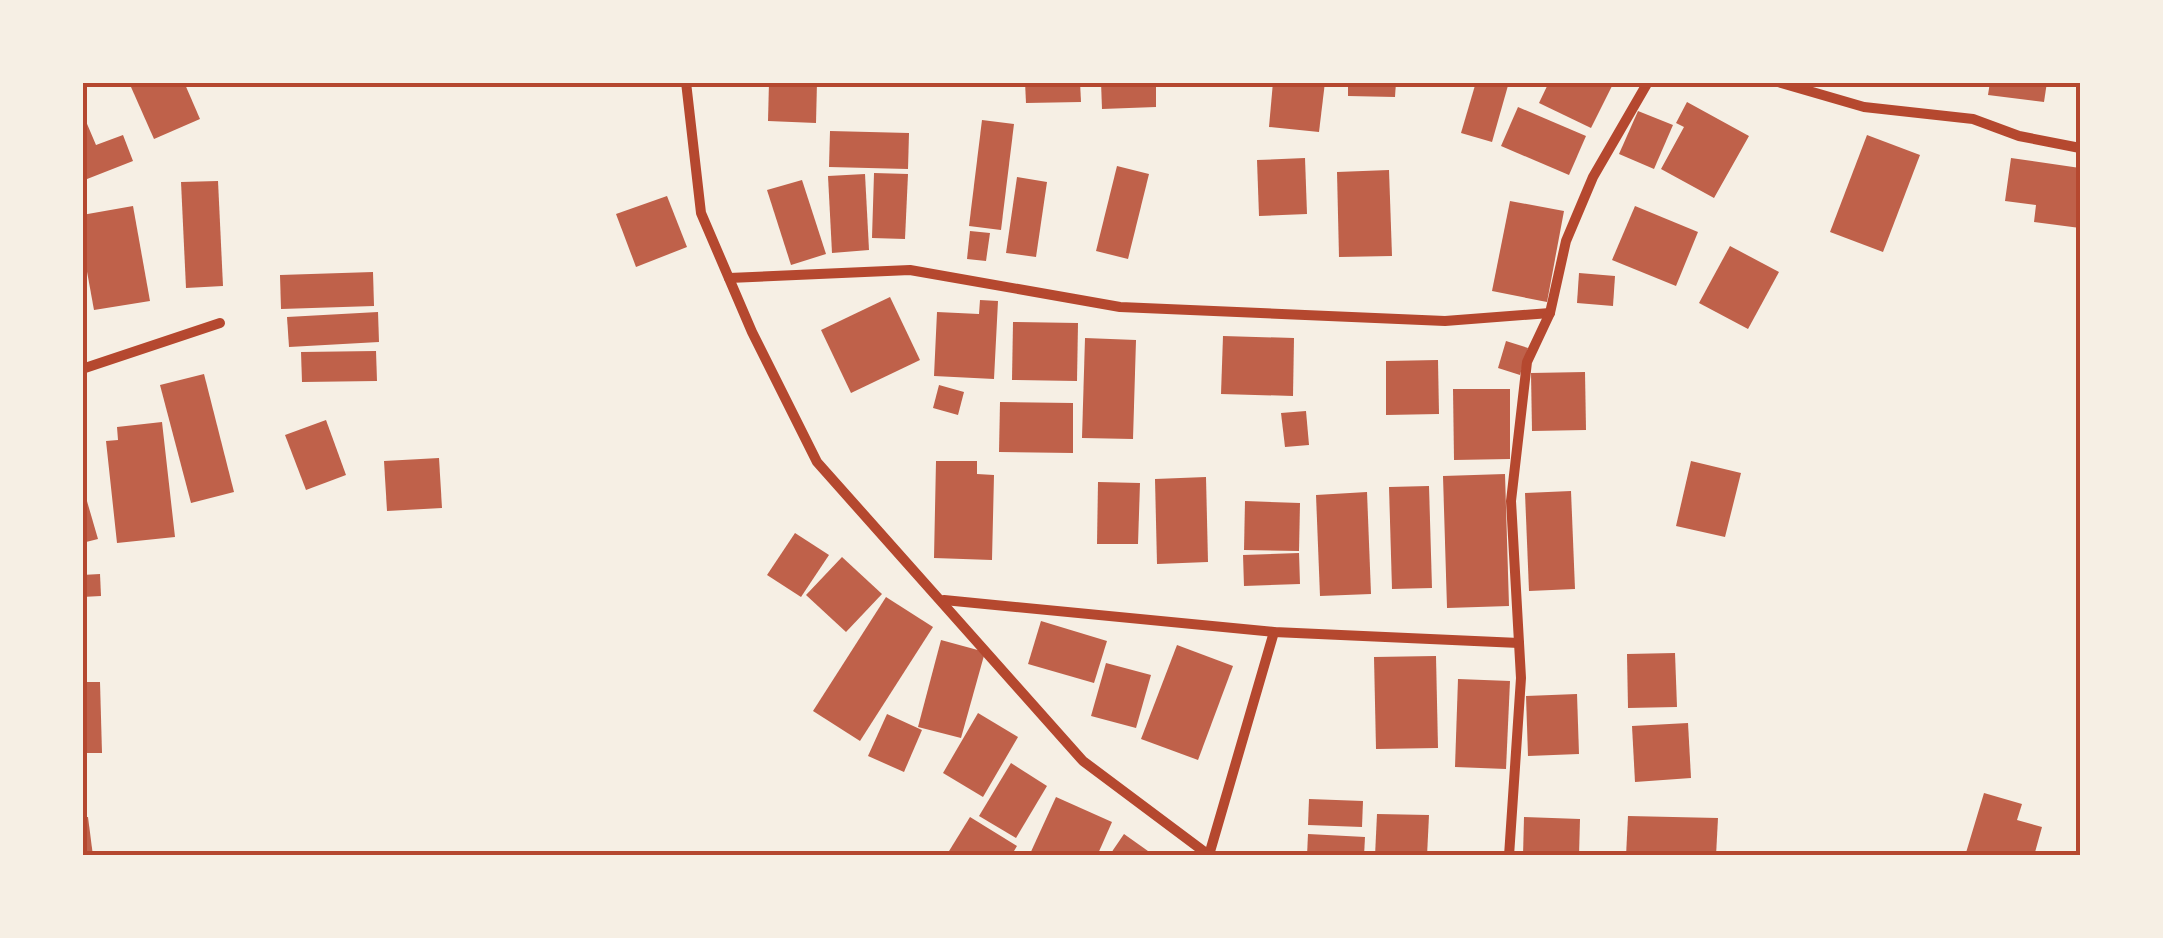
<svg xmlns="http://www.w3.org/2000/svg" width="2163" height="938" viewBox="0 0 2163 938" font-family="'Varela Round',sans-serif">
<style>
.building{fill:#bf614a}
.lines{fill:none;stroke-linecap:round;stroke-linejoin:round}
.minor{stroke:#b5482f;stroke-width:10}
.neatline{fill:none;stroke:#b5482f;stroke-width:4}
</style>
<rect width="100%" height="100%" fill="#f6efe4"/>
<g class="building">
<path d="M141 82H184L200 119 154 139 131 87Z"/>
<path d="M769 82H817L816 123 768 121Z"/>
<path d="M1025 82H1080L1081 102 1026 103Z"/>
<path d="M1101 82H1156V107L1102 109Z"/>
<path d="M1273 82H1325L1319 132 1269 127Z"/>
<path d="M1348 82H1396L1395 97 1348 96Z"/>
<path d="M1476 82H1509L1492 142 1461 133Z"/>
<path d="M1549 82H1614L1591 128 1539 103Z"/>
<path d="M1990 82H2047L2044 102 1988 95Z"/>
<path d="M1687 102 1749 136 1714 198 1661 169 1684 127 1676 123Z"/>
<path d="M1518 107 1586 136 1569 175 1501 146Z"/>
<path d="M1638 111 1673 125 1654 169 1619 154Z"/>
<path d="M82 112 96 145 123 135 133 161 82 181Z"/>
<path d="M982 120 1014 124 1001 230 969 226Z"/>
<path d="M830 131 909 133 908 169 829 167Z"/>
<path d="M1867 135 1920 155 1883 252 1830 232Z"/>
<path d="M1305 158 1307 214 1259 216 1257 160Z"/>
<path d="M2011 158 2080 168V228L2034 222 2036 205 2005 201Z"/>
<path d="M1117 166 1149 174 1128 259 1096 251Z"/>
<path d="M1389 170 1392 256 1339 257 1337 172Z"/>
<path d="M874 173 908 174 905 239 872 238Z"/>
<path d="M865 174 869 250 832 253 828 176Z"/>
<path d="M1017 177 1047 182 1036 257 1006 253Z"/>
<path d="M802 180 826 254 791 265 767 190Z"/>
<path d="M218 181 223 286 186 288 181 182Z"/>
<path d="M667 196 687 247 636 267 616 214Z"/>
<path d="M1510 201 1564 211 1547 302 1492 291Z"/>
<path d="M133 206 150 301 94 310 82 244V215Z"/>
<path d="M1635 206 1698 232 1676 286 1612 260Z"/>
<path d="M970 231 990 233 986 261 967 259Z"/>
<path d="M1730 246 1779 272 1748 329 1699 303Z"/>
<path d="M373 272 374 306 281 309 280 275Z"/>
<path d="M1579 273 1615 276 1613 306 1577 303Z"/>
<path d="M890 297 920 360 851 393 821 330Z"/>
<path d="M980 300 998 301 994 379 934 376 937 312 979 314Z"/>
<path d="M378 312 379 342 289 347 287 317Z"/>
<path d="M1013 322 1078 323 1077 381 1012 380Z"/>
<path d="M1223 336 1294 338 1293 396 1221 394Z"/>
<path d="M1085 338 1136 340 1133 439 1082 438Z"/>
<path d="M1506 341 1528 348 1520 375 1498 368Z"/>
<path d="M376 351 377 381 302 382 301 352Z"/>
<path d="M1438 360 1439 414 1386 415V361Z"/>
<path d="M1585 372 1586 430 1532 431 1531 373Z"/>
<path d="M204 374 234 492 191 503 160 385Z"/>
<path d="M939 385 964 392 958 415 933 408Z"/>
<path d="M1453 389H1510V459L1454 460Z"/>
<path d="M1000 402 1073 403V453L999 452Z"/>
<path d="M1306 411 1309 445 1285 447 1281 413Z"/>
<path d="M326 420 346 475 306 490 285 435Z"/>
<path d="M162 422 175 537 117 543 106 441 118 440 117 427Z"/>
<path d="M439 458 442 508 387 511 384 461Z"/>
<path d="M936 461H977V474L994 475 992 560 934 558Z"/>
<path d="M1691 461 1741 473 1725 537 1676 526Z"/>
<path d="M1505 474 1509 606 1447 608 1443 476Z"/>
<path d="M1206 477 1208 562 1157 564 1155 479Z"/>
<path d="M1098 482 1140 483 1138 544H1097Z"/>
<path d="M82 484 98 539 82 543Z"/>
<path d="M1429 486 1432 588 1392 589 1389 487Z"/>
<path d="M1571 491 1575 589 1529 591 1525 493Z"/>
<path d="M1367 492 1371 594 1320 596 1316 495Z"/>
<path d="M1245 501 1300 503 1299 551 1244 550Z"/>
<path d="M795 533 829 555 801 597 767 575Z"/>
<path d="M1299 553 1300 584 1244 586 1243 555Z"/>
<path d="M842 557 882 594 846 632 806 595Z"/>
<path d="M100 574 101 596 82 597V575Z"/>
<path d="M886 597 933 627 860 741 813 711Z"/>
<path d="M1041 621 1107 641 1094 683 1028 664Z"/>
<path d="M941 640 985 652 961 738 918 727Z"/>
<path d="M1177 645 1233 666 1198 760 1141 739Z"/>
<path d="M1675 653 1677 707 1628 708 1627 654Z"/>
<path d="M1436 656 1438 748 1376 749 1374 657Z"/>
<path d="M1106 663 1151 675 1136 728 1091 716Z"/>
<path d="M1458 679 1510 681 1506 769 1455 767Z"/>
<path d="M82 682H100L102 753H82Z"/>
<path d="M1577 694 1579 754 1528 756 1526 696Z"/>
<path d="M978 713 1018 737 983 797 943 773Z"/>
<path d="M887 714 922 730 904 772 868 756Z"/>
<path d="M1688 723 1691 778 1635 782 1632 726Z"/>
<path d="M1011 763 1047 786 1016 838 979 816Z"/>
<path d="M1984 793 2022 804 2017 820 2042 827 2034 856H1965Z"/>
<path d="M1056 797 1112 822 1097 856H1029Z"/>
<path d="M1309 799 1363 801 1362 827 1308 825Z"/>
<path d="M1377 814 1429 815 1427 856H1375Z"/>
<path d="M1628 816 1718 818 1716 856H1626Z"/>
<path d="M82 817H88L93 856H82Z"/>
<path d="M970 817 1017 846 1011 856H946Z"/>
<path d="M1524 817 1580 819 1579 856H1523Z"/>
<path d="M1124 834 1155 856H1109Z"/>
<path d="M1308 834 1365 837 1364 856H1307Z"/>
</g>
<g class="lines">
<g class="minor">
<path d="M686 82 701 213 752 332 817 462 1083 761 1210 856"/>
<path d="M1778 82 1864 107 1973 119 2019 136 2080 148"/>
<path d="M729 278 910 270 1120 307 1445 321 1550 313"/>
<path d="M82 369 220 323"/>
<path d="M944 600 1274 632 1519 643"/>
<path d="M1209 855 1274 632"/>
<path d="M1509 856 1521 678 1511 501 1527 362 1550 313 1566 241 1593 177 1648 82"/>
</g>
</g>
<rect width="2163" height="938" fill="none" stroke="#f6efe4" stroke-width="170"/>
<rect x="85" y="85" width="1993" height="768" class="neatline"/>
</svg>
